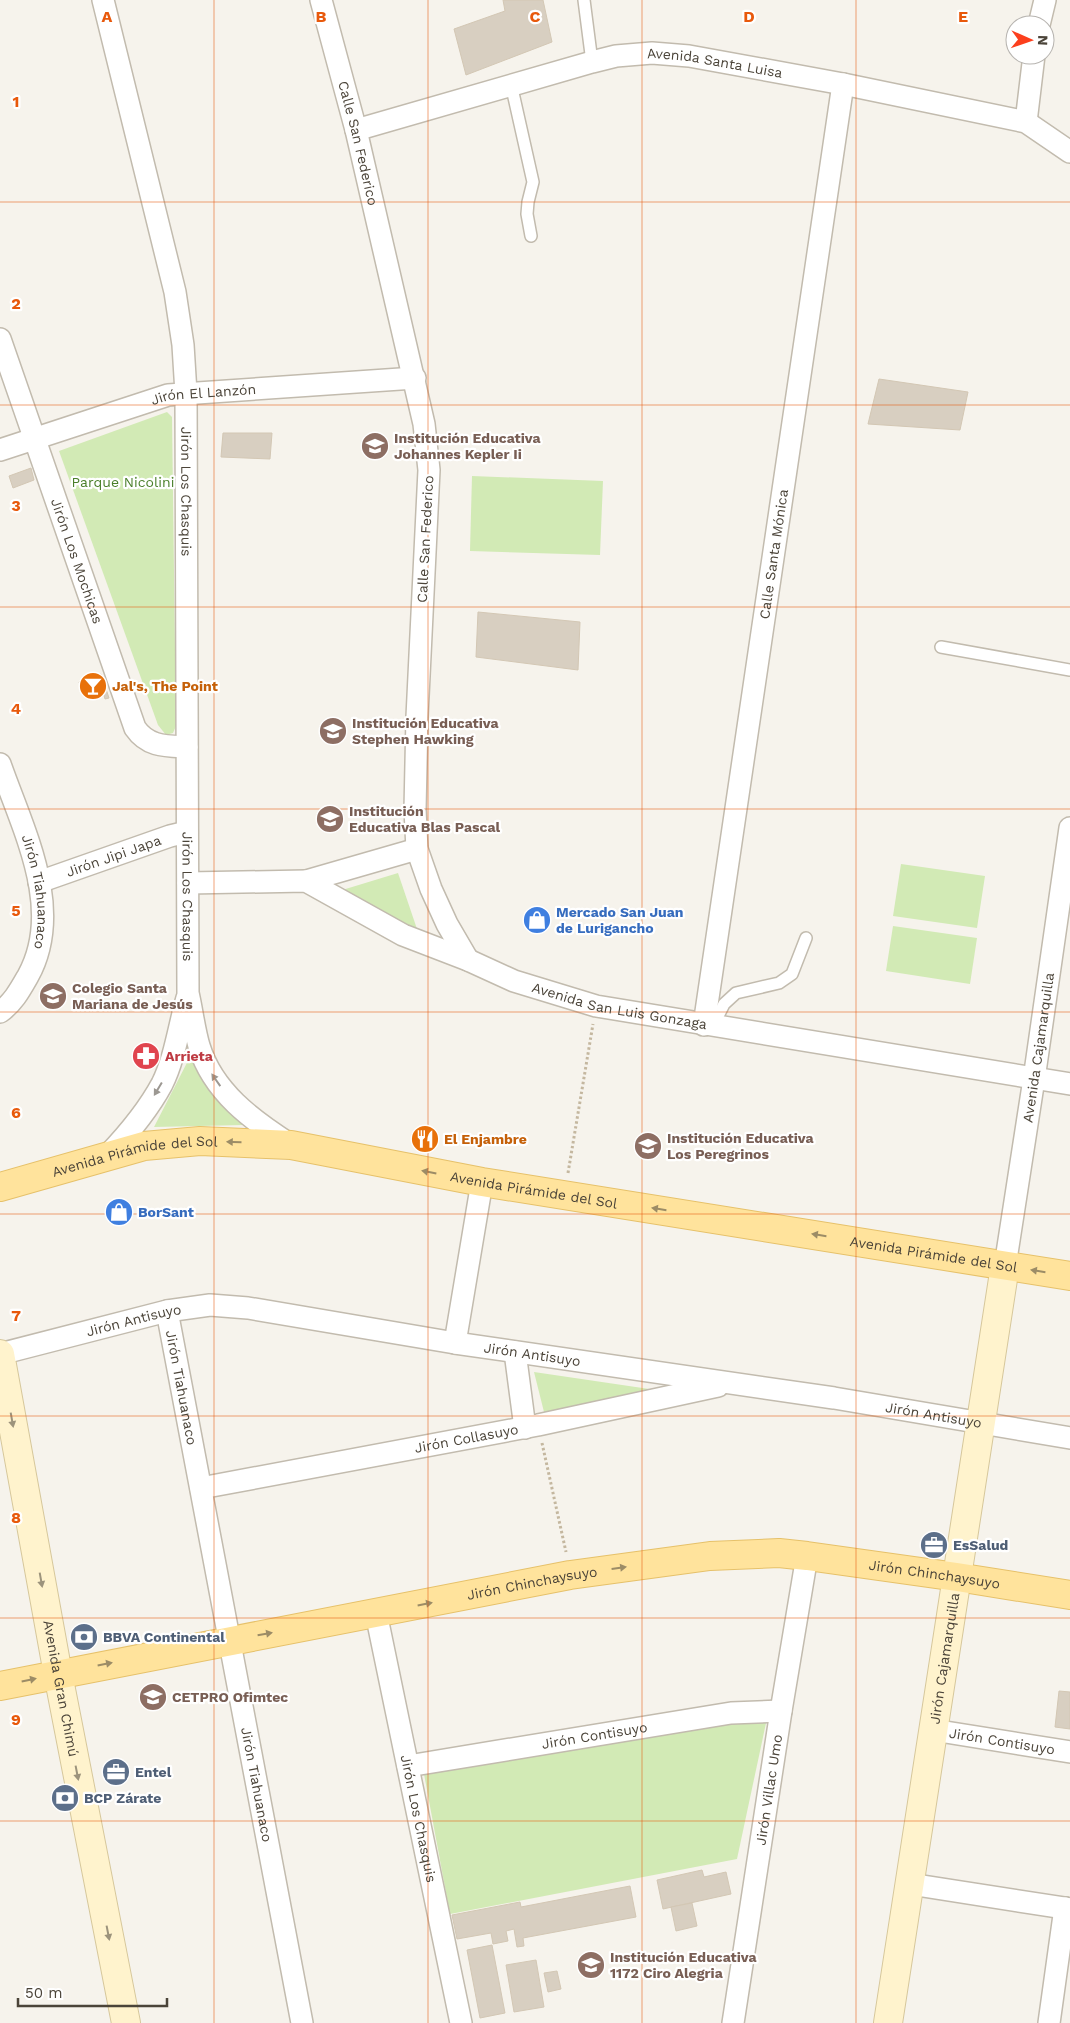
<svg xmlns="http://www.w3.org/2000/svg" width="1070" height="2023" viewBox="0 0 1070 2023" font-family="'Work Sans',sans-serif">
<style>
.green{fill:#d2eab5}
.building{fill:#d8cfc1;stroke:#d3c7b4}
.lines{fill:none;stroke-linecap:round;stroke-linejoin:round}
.lane-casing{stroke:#c2bbae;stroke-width:14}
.street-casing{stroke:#c2bbae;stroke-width:24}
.secondary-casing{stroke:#d6c79b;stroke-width:30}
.primary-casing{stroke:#e6c16a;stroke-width:30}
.path{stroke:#c4b79f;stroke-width:3;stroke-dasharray:2.5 2.5;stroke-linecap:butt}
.lane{stroke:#fff;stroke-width:11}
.street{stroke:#fff;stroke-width:21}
.secondary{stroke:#fff3cd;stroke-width:28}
.primary{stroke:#ffe39c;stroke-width:28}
.oneway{fill:#9c9892}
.oneway2{fill:#9c8c66}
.oneway3{fill:#9c937c}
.grid{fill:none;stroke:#e8590c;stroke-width:1;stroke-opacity:0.55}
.labels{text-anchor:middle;stroke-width:4.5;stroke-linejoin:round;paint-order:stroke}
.street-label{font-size:14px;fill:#4b4439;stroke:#fff}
.education-label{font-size:14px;font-weight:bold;fill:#785e54;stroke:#fff;text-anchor:start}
.park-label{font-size:14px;fill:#4a7f2a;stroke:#fff}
.food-label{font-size:14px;font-weight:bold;fill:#c56008;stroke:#fff;text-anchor:start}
.shop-label{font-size:14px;font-weight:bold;fill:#366cbe;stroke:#fff;text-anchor:start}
.health-label{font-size:14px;font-weight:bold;fill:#be3a42;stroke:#fff;text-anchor:start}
.service-label{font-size:14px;font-weight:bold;fill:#4e5e75;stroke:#fff;text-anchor:start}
.grid-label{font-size:16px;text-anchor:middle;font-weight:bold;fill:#e8590c;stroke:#fff;stroke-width:4.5;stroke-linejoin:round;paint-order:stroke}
</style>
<rect width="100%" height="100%" fill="#f6f3ec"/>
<g class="green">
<path d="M167 412 172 417 176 726 173 733 166 735 158 725 59 451Z"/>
<path d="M472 476 603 481 600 555 470 551Z"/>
<path d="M901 864 985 876 977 928 893 916Z"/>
<path d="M398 873 417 929 339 891Z"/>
<path d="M893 926 977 938 970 984 886 971Z"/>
<path d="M192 1053 224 1101 244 1125 154 1127Z"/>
<path d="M534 1372 656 1390 544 1412Z"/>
<path d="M738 1718 766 1723 737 1859 450 1914 424 1774Z"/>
</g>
<g class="building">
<path d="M503 0H543L552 42 466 75 454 29 505 11Z"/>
<path d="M879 379 968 392 960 430 868 424Z"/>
<path d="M223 433H272L270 459 221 457Z"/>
<path d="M31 468 34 480 13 488 9 476Z"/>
<path d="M478 612 580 622 578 670 476 657Z"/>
<path d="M101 674 109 698 105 699 103 692 94 695 93 690 83 693 79 682Z"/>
<path d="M1059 1691 1070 1692V1729L1055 1727Z"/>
<path d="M702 1870 704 1877 726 1872 731 1894 663 1909 657 1880Z"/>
<path d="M630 1886 636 1917 523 1938 524 1946 517 1947 514 1929 506 1931 508 1941 493 1944 491 1933 457 1939 452 1915 520 1902 521 1907Z"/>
<path d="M692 1903 697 1926 676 1931 671 1907Z"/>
<path d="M492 1945 505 2013 480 2018 467 1950Z"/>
<path d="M536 1960 544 2007 514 2012 506 1965Z"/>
<path d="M557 1971 561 1989 548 1992 544 1973Z"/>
</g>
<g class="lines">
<defs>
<g id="lane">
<path d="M584 0 592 62"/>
<path d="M511 84 533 182 528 202 527 214 531 236"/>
<path d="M941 647 1070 670"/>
<path d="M713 1026 724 1004 736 993 779 983 792 974 806 938"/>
</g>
<g id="street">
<path id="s1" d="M103 0 175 292 183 345 186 393 188 993C192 1010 194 1029 199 1046 213 1092 252 1120 291 1145"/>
<path id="s2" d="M321 0 356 130 424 424 429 470 417 717 415 810 417 849 431 889 447 924 468 960"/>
<path d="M1039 25 1045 0"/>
<path d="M1026 122 1034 55"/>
<path id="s3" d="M356 130 592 62 616 56 652 53 689 56 843 84 1026 122 1070 152"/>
<path id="s4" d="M0 339 135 728C148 747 166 746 187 747"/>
<path id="s5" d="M0 450 168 395 415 378"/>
<path id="s6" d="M0 764C23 830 65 909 28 976 20 990 13 1003 0 1012"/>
<path d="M306 881 417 849"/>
<path id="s7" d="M39 882 170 836 187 832"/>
<path id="s8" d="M188 883 306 881 403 935 468 960 514 981 596 1006 1070 1084"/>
<path id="s9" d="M704 1025 843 84"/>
<path d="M108 1155C128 1134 148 1110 162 1084 175 1058 179 1026 187 998"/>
<path id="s10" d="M1005 1266 1034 1079 1070 828"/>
<path id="s11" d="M167 1311 302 2023"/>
<path d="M455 1343 482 1182"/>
<path d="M515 1352 525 1428"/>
<path id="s12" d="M0 1354 167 1311 210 1305 248 1308 455 1343 834 1398 1070 1438"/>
<path id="s13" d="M201 1488 538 1425 718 1386"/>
<path id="s14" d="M376 1613 461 2023"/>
<path id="s15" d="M933 1730 1070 1752"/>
<path id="s16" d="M408 1766 731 1713 781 1711"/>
<path d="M910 1884 1070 1909"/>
<path id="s17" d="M733 2023 781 1711 807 1556"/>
<path d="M1049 2023 1065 1908"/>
</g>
<g id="secondary">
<path id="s18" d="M0 1354 58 1674 126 2023"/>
<path id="s19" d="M888 2023 1005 1266"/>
</g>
<g id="primary">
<path id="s20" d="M0 1187 144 1146 200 1141 291 1145 482 1182 1070 1276"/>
<path id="s21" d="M0 1686 570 1575 710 1556 779 1553 807 1556 957 1577 1070 1595"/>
</g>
</defs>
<use href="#lane" class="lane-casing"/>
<use href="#street" class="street-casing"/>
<use href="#secondary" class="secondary-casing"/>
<use href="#primary" class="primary-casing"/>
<g class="path">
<path d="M568 1173 593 1024"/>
<path d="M542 1443 566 1552"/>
</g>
<use href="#lane" class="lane"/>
<use href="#street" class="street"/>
<use href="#secondary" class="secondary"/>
<use href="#primary" class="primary"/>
</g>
<defs><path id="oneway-solid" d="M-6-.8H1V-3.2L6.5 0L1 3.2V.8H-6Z" transform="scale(1.25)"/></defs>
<g class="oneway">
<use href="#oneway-solid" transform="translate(216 1080) rotate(-125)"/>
<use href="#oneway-solid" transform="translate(158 1089) rotate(121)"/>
</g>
<g class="oneway2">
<use href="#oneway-solid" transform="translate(234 1142) rotate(-178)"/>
<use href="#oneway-solid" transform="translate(429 1172) rotate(-169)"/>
<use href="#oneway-solid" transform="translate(659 1209) rotate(-171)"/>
<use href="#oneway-solid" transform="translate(819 1235) rotate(-171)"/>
<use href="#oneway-solid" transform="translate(1038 1271) rotate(-171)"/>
<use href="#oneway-solid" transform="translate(619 1568) rotate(-8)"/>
<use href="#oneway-solid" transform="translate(425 1604) rotate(-11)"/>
<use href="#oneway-solid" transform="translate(265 1634) rotate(-10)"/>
<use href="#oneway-solid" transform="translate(105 1664) rotate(-11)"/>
<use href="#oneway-solid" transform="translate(29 1680) rotate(-12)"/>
</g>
<g class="oneway3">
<use href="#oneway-solid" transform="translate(12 1420) rotate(80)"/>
<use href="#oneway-solid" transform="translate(41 1580) rotate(80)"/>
<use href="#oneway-solid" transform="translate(77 1773) rotate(79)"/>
<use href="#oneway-solid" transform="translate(108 1933) rotate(79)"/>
</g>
<path class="grid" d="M214 0V2023M428 0V2023M642 0V2023M856 0V2023M0 202H1070M0 405H1070M0 607H1070M0 809H1070M0 1012H1070M0 1214H1070M0 1416H1070M0 1618H1070M0 1821H1070"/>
<defs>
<symbol id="school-disc" viewBox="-11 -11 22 22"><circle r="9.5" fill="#8d6e63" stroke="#fff"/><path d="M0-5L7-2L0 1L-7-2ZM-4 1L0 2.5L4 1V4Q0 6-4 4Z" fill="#fff"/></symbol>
<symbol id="bar-disc" viewBox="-11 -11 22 22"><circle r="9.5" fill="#e8710a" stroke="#fff"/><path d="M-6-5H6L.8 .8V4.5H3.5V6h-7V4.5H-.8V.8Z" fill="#fff"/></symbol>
<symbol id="shop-disc" viewBox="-11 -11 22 22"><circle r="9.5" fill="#3f7fe0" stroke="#fff"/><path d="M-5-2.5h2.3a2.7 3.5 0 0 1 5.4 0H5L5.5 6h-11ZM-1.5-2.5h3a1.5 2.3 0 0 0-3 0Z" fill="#fff"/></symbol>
<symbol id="pharmacy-disc" viewBox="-11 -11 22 22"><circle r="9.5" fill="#e0444e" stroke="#fff"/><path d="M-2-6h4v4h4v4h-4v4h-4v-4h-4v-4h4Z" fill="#fff"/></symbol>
<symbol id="restaurant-disc" viewBox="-11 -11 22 22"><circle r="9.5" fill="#e8710a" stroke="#fff"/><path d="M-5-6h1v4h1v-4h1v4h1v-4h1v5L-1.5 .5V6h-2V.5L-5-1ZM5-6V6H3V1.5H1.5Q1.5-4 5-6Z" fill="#fff"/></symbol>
<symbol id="office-disc" viewBox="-11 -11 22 22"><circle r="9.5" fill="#5c6f8a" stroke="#fff"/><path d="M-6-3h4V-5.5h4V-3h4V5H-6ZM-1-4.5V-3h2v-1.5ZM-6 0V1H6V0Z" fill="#fff"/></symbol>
<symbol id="bank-disc" viewBox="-11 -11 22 22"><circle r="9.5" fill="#5c6f8a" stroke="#fff"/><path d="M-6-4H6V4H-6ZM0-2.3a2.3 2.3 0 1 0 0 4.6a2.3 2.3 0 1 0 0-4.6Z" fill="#fff"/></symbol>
<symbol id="university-disc" viewBox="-11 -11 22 22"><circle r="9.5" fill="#8d6e63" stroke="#fff"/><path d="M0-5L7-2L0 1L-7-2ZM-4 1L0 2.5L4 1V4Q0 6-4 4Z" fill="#fff"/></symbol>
</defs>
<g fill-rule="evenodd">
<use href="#school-disc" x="359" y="430" width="32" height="32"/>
<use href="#bar-disc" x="77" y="670" width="32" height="32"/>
<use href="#school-disc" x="317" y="715" width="32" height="32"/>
<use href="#school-disc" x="314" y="803" width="32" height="32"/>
<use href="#shop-disc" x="521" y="904" width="32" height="32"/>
<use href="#school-disc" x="37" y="980" width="32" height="32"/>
<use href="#pharmacy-disc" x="130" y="1040" width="32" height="32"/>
<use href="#restaurant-disc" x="409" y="1123" width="32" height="32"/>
<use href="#school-disc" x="632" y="1130" width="32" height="32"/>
<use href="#shop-disc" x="103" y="1196" width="32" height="32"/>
<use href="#office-disc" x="918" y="1529" width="32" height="32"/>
<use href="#bank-disc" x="68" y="1621" width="32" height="32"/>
<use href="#university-disc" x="137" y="1681" width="32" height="32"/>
<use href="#office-disc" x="100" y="1756" width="32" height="32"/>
<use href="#bank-disc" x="49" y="1782" width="32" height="32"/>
<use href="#school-disc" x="575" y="1949" width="32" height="32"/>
</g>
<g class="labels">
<g class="street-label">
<text dy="5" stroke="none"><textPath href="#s3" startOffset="370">Avenida Santa Luisa</textPath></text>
<text dy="5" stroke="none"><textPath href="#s2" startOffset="148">Calle San Federico</textPath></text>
<text dy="5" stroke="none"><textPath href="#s5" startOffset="212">Jirón El Lanzón</textPath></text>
<text dy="5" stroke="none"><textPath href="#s1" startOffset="501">Jirón Los Chasquis</textPath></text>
<text transform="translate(425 539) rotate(-87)" y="5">Calle San Federico</text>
<text dy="5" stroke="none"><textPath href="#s9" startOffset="476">Calle Santa Mónica</textPath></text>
<text dy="5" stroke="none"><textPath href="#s4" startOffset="235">Jirón Los Mochicas</textPath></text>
<text dy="5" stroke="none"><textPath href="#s7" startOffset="79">Jirón Jipi Japa</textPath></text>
<text dy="5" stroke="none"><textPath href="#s6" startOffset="134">Jirón Tiahuanaco</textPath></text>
<text dy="5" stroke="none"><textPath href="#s1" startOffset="906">Jirón Los Chasquis</textPath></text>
<text dy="5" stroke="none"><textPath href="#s8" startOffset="458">Avenida San Luis Gonzaga</textPath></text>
<text dy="5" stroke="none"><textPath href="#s10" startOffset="221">Avenida Cajamarquilla</textPath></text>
<text dy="5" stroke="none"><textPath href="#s20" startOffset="139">Avenida Pirámide del Sol</textPath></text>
<text dy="5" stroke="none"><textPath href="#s20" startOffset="544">Avenida Pirámide del Sol</textPath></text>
<text dy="5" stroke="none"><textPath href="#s20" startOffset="949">Avenida Pirámide del Sol</textPath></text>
<text dy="5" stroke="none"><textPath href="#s12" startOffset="138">Jirón Antisuyo</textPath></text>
<text dy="5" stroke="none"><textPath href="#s12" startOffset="542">Jirón Antisuyo</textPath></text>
<text dy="5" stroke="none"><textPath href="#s11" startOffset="78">Jirón Tiahuanaco</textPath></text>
<text dy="5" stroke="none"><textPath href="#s12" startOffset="948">Jirón Antisuyo</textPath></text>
<text dy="5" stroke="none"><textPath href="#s13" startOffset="270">Jirón Collasuyo</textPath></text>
<text dy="5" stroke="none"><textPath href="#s21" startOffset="948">Jirón Chinchaysuyo</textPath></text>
<text dy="5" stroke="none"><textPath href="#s21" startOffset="542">Jirón Chinchaysuyo</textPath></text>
<text dy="5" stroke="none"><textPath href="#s19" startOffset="369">Jirón Cajamarquilla</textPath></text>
<text dy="5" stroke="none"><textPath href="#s18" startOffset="340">Avenida Gran Chimú</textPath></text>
<text dy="5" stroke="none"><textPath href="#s16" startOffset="189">Jirón Contisuyo</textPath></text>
<text dy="5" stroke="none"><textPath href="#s15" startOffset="70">Jirón Contisuyo</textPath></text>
<text dy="5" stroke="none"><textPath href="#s11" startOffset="482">Jirón Tiahuanaco</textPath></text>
<text dy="5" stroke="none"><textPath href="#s17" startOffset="236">Jirón Villac Umo</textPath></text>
<text dy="5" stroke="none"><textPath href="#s14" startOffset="210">Jirón Los Chasquis</textPath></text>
</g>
<g class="education-label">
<text x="394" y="443">Institución Educativa<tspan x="394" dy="16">Johannes Kepler Ii</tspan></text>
<text x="352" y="728">Institución Educativa<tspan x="352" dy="16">Stephen Hawking</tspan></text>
<text x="349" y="816">Institución<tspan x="349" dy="16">Educativa Blas Pascal</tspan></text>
<text x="72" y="993">Colegio Santa<tspan x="72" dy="16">Mariana de Jesús</tspan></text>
<text x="667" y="1143">Institución Educativa<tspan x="667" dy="16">Los Peregrinos</tspan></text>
<text x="172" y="1702">CETPRO Ofimtec</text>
<text x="610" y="1962">Institución Educativa<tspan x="610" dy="16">1172 Ciro Alegria</tspan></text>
</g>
<g class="park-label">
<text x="123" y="487">Parque Nicolini</text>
</g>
<g class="food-label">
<text x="112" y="691">Jal's, The Point</text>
<text x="444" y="1144">El Enjambre</text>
</g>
<g class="shop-label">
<text x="556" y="917">Mercado San Juan<tspan x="556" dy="16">de Lurigancho</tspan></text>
<text x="138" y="1217">BorSant</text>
</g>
<g class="health-label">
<text x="165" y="1061">Arrieta</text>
</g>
<g class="service-label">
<text x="953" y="1550">EsSalud</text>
<text x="103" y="1642">BBVA Continental</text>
<text x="135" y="1777">Entel</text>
<text x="84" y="1803">BCP Zárate</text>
</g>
</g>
<g class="grid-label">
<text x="107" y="22">A</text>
<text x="321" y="22">B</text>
<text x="535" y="22">C</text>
<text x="749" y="22">D</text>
<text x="963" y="22">E</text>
<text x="16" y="107">1</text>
<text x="16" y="309">2</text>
<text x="16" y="511">3</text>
<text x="16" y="714">4</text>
<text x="16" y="916">5</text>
<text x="16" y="1118">6</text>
<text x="16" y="1321">7</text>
<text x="16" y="1523">8</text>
<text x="16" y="1725">9</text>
</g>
<g transform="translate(1030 40) rotate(92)"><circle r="24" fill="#ffffff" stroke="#b7b4b0"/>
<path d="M0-4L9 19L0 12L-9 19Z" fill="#fc3f1d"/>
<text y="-8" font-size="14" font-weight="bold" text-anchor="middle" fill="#4b4439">N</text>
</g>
<path d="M18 1998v8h149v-8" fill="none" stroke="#4b4439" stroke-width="2.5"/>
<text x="25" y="1998" font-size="15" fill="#4b4439" stroke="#ffffff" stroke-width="4" paint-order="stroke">50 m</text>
</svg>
